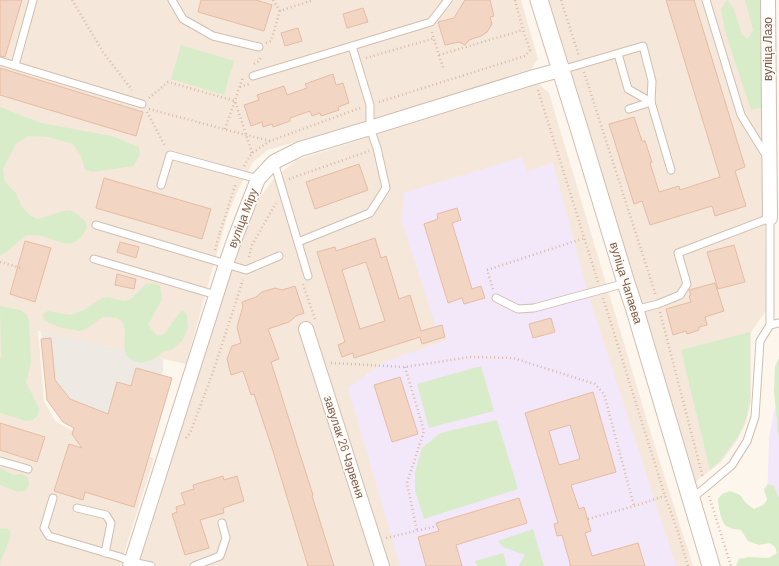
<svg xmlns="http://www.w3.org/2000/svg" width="779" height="566" viewBox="0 0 779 566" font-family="Barlow,sans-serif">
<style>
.residential{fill:#f5e8da}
.industrial{fill:#efe9e4}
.education{fill:#f3e8fa}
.green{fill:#d8ecc9}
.building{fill:#f3d5c3;stroke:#e6bba3;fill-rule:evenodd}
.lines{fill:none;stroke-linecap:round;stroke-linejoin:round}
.service-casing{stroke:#d1beb0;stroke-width:9}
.minor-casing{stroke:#d1beb0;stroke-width:16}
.tertiary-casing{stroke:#d1beb0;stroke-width:19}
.path{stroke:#d9b8a5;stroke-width:2.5;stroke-dasharray:1 3;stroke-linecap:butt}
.service{stroke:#fff;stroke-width:7}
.minor{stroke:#fff;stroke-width:14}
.tertiary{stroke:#fff;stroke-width:17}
.labels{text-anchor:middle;stroke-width:3;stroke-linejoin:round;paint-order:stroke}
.street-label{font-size:12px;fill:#7a5c4d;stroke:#fffaf3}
</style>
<rect width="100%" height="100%" fill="#fdf6ec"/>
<g class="residential">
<path d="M0 0H521L538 59 529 72 299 141 268 150 253 162 238 190 227 217 186 364 38 331 44 401 56 422 93 441 154 458 120 566H0Z"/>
<path d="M546 0H762L766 311 751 332V401L746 423 738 439 721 462 695 482Z"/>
<path d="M539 84 549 93 652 437 693 566H138L222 297 248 222 259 199 275 177 297 160 391 130Z"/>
</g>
<path class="industrial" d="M41 331 163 359V371L162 375 172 378 150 452 63 422 47 400Z"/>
<g class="education">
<path d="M522 157 527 172 553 163 588 294 676 566H400L348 388 384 362 447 340 445 337 442 325 436 327 402 221 404 193Z"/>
<path d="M779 385V542L767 503 769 437Z"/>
</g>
<g class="green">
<path d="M727 0 734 9 742 35 748 39 753 30 745 0H763L764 102 761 108 751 110 725 31 721 9Z"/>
<path d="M181 45 234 61 224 95 171 79Z"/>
<path d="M0 107 41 123 112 136 139 147 140 154 134 166 93 172 85 170 81 156 73 144 48 137 28 136 16 144 3 169 5 182 16 193 21 206 31 216 38 219 67 210 74 212 85 221 87 228C73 253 63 242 42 236 37 235 31 235 26 235L5 253 0 255Z"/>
<path d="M153 283 160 285 162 299 148 325 157 336 164 334 182 310 187 314 188 328 182 341 171 350 165 351 154 359 141 363C137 362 132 360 129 358 118 350 133 323 116 318 112 317 107 317 103 317L86 329 79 331 58 327 46 321 42 315 48 311 70 315 84 310 102 298 109 297 123 301 130 300 146 284Z"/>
<path d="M0 306 20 310 26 314 29 320 31 363 26 382 39 408 38 415 33 420 26 421 0 413V359L1 357Z"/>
<path d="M750 332V401L745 422 737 438 720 461 710 470 681 350Z"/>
<path d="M779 358V436L777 431V420L774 391 775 366Z"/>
<path d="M481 366 494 411 429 428 417 384Z"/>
<path d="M497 420 518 489 424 519 415 491V472L422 448 440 433Z"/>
<path d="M0 468 14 475 22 474 28 478 29 485 25 491 18 492 0 485Z"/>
<path d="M768 484 774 486 779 498V566H736L739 559 749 557 769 558 777 553 775 547 770 543 759 545 748 541 741 530C736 529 729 529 725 525 721 521 718 505 718 499L722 494 730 491 740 495 746 503 754 509 763 505 767 500 764 489Z"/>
<path d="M7 528 11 534 9 541 0 563V529Z"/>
<path d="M533 529 544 566H519V565L525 555 503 547 498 541Z"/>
<path d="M503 553 507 566H477L475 561Z"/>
</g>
<g class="building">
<path d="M0 0H22L5 57 0 56Z"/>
<path d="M201 0H256L272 5 264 31 198 12Z"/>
<path d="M465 0H490L494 16 490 17 492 24 487 32 481 36 469 40 465 45 459 42 445 45 438 22 454 18Z"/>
<path d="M666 0H694L745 167 735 171 746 206 715 216 712 206 650 225 642 201 634 204 609 124 634 117 642 141H645L652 162 650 163 659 192 679 186 680 190 720 177Z"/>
<path d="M363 8 368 22 347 28 343 14Z"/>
<path d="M298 28 302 41 285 46 281 33Z"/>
<path d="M0 68 143 112 136 136 0 95Z"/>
<path d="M333 74 336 85 343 83 349 103 338 107 339 110 321 116 320 113 312 116 310 111 290 118V121L273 127 272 124 263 127 262 122 251 126 244 105 259 100 257 95 284 86 287 95 307 88 305 84Z"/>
<path d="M359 164 368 190 315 209 306 182Z"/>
<path d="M104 178 211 209 202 239 96 208Z"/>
<path d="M457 208 461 220 452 223 472 289 481 286 485 298 464 304 462 298 448 303 424 224 438 219 437 214Z"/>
<path d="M375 238 381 258 386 256 399 299 410 295 421 331 442 325 445 337 422 344 420 337 354 358 353 353 342 357 338 345 345 342 317 252 335 247 336 251ZM366 262 385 321 360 329 342 270Z"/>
<path d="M25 241 51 248 35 302 10 294Z"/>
<path d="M120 242 139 247 136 258 117 252Z"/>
<path d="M734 245 745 282 718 289 707 252Z"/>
<path d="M117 274 136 279 134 289 115 285Z"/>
<path d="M715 283 724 311 705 317 707 325 699 327V330L687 334 686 331 673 335 666 309 691 302 689 296 691 295 689 290Z"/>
<path d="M295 286 304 313 296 316 289 322 268 329 279 359 271 362 298 448 313 495 312 496 334 566H308L272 448 254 394 251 395 243 371 231 375 227 359 232 346 241 343 237 327 243 306 242 302 256 297 262 292 275 288 282 290Z"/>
<path d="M551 318 555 332 533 338 529 324Z"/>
<path d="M51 338 55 380 70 399 108 414 117 382 131 386 136 368 172 378 134 507 85 492 83 500 54 491 69 444 82 448 72 434 74 428 63 422 47 400 41 339Z"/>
<path d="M400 377 418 434 392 442 374 385Z"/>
<path d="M593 392 616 472 571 485 579 509 584 507 591 531 585 533 592 556 638 543 645 566H570V563L562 535 557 536 554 524 558 523 525 413ZM570 425 580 459 559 465 549 431Z"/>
<path d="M0 423 45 437 37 462 0 450Z"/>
<path d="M223 476 224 480 237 476 244 501 223 508 224 513 200 520 209 548 185 555 172 514 177 512 176 507 185 504 181 493 194 489 193 485Z"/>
<path d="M519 498 527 523 456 545 462 566H426L418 537 439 531 436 523Z"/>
</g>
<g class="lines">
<defs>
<g id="service">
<path d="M172 0 183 19 213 36 259 47"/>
<path d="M706 0 741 115 767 157"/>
<path d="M618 54 628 89 651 102"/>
<path d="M0 61 142 104"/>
<path d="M15 65 33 0"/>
<path d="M561 70 643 46 652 81 651 102 671 170"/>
<path d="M253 76 352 46 431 22 448 0"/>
<path d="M629 109 651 102"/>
<path d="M274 162 308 276"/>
<path d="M161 185 170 155 258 179"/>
<path d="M96 225 246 270 279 256"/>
<path d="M298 242 370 213 386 188 377 148 370 128V105L352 46"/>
<path d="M94 259 216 295"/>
<path d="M496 298 518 309 534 308 626 283"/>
<path d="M635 310 658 304 680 295 687 284 678 253 770 218V325L760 341 755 417 747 441 732 465 706 487 691 499"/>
<path d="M770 325 779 323"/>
<path d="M0 461 28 469"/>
<path d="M53 498 44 528 49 536 120 557 132 562 151 566"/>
<path d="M77 508 106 515 111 523 105 553"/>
<path d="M194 566 220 556 226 538 222 523"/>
</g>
<g id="minor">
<path d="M768 0 770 218"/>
<path d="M306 329 382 566"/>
<path d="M130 566 226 264 235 238 258 179 274 162 300 149 370 128 534 77 560 70"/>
</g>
<path id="tertiary" d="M539 0 578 125 626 283 635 310 711 566"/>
</defs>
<use href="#service" class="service-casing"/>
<use href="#minor" class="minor-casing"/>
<use href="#tertiary" class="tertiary-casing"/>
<g class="path">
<path d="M72 0 103 52 132 90"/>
<path d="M273 0 280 11"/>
<path d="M561 0 579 56"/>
<path d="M432 32 439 55 523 30"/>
<path d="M266 43 271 41 280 11 313 0"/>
<path d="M439 55 444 70"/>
<path d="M366 58 435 38"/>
<path d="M254 64 259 61 261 57"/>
<path d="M584 72 656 296"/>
<path d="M240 87 249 84"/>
<path d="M538 90 598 282"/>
<path d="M149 98 168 82 235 101 252 153"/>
<path d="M379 102 525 56 530 50 523 30 515 0"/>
<path d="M149 109 246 135 270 141"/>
<path d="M147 112 165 146"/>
<path d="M225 129 243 77"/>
<path d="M244 166 252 153 270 141 360 108"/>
<path d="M289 179 369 151"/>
<path d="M220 232 236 183"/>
<path d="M215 250 220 232H221"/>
<path d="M249 257 252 245 276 203"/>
<path d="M0 262 21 268"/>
<path d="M303 284 315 319"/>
<path d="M493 289 487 270 585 238"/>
<path d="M603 298 665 496 677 529 688 566"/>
<path d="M660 312 703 478"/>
<path d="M331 363 405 367 470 357 513 358 595 384 604 394 634 506"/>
<path d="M405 367 424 431 407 483 417 531"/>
<path d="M186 438 190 433 212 375 243 280"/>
<path d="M709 496 731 566"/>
<path d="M588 519 634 506 665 496"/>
<path d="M386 538 437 526"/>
</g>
<use href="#service" class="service"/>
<use href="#minor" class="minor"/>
<use href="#tertiary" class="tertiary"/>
</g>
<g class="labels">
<g class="street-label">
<text transform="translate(768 49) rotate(-90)" y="4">вуліца Лазо</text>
<text transform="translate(243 218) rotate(-69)" y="4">вуліца Міру</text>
<text transform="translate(626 283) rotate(73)" y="4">вуліца Чапаева</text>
<text transform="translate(344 447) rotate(72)" y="4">завулак 26 Чэрвеня</text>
</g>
</g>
</svg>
